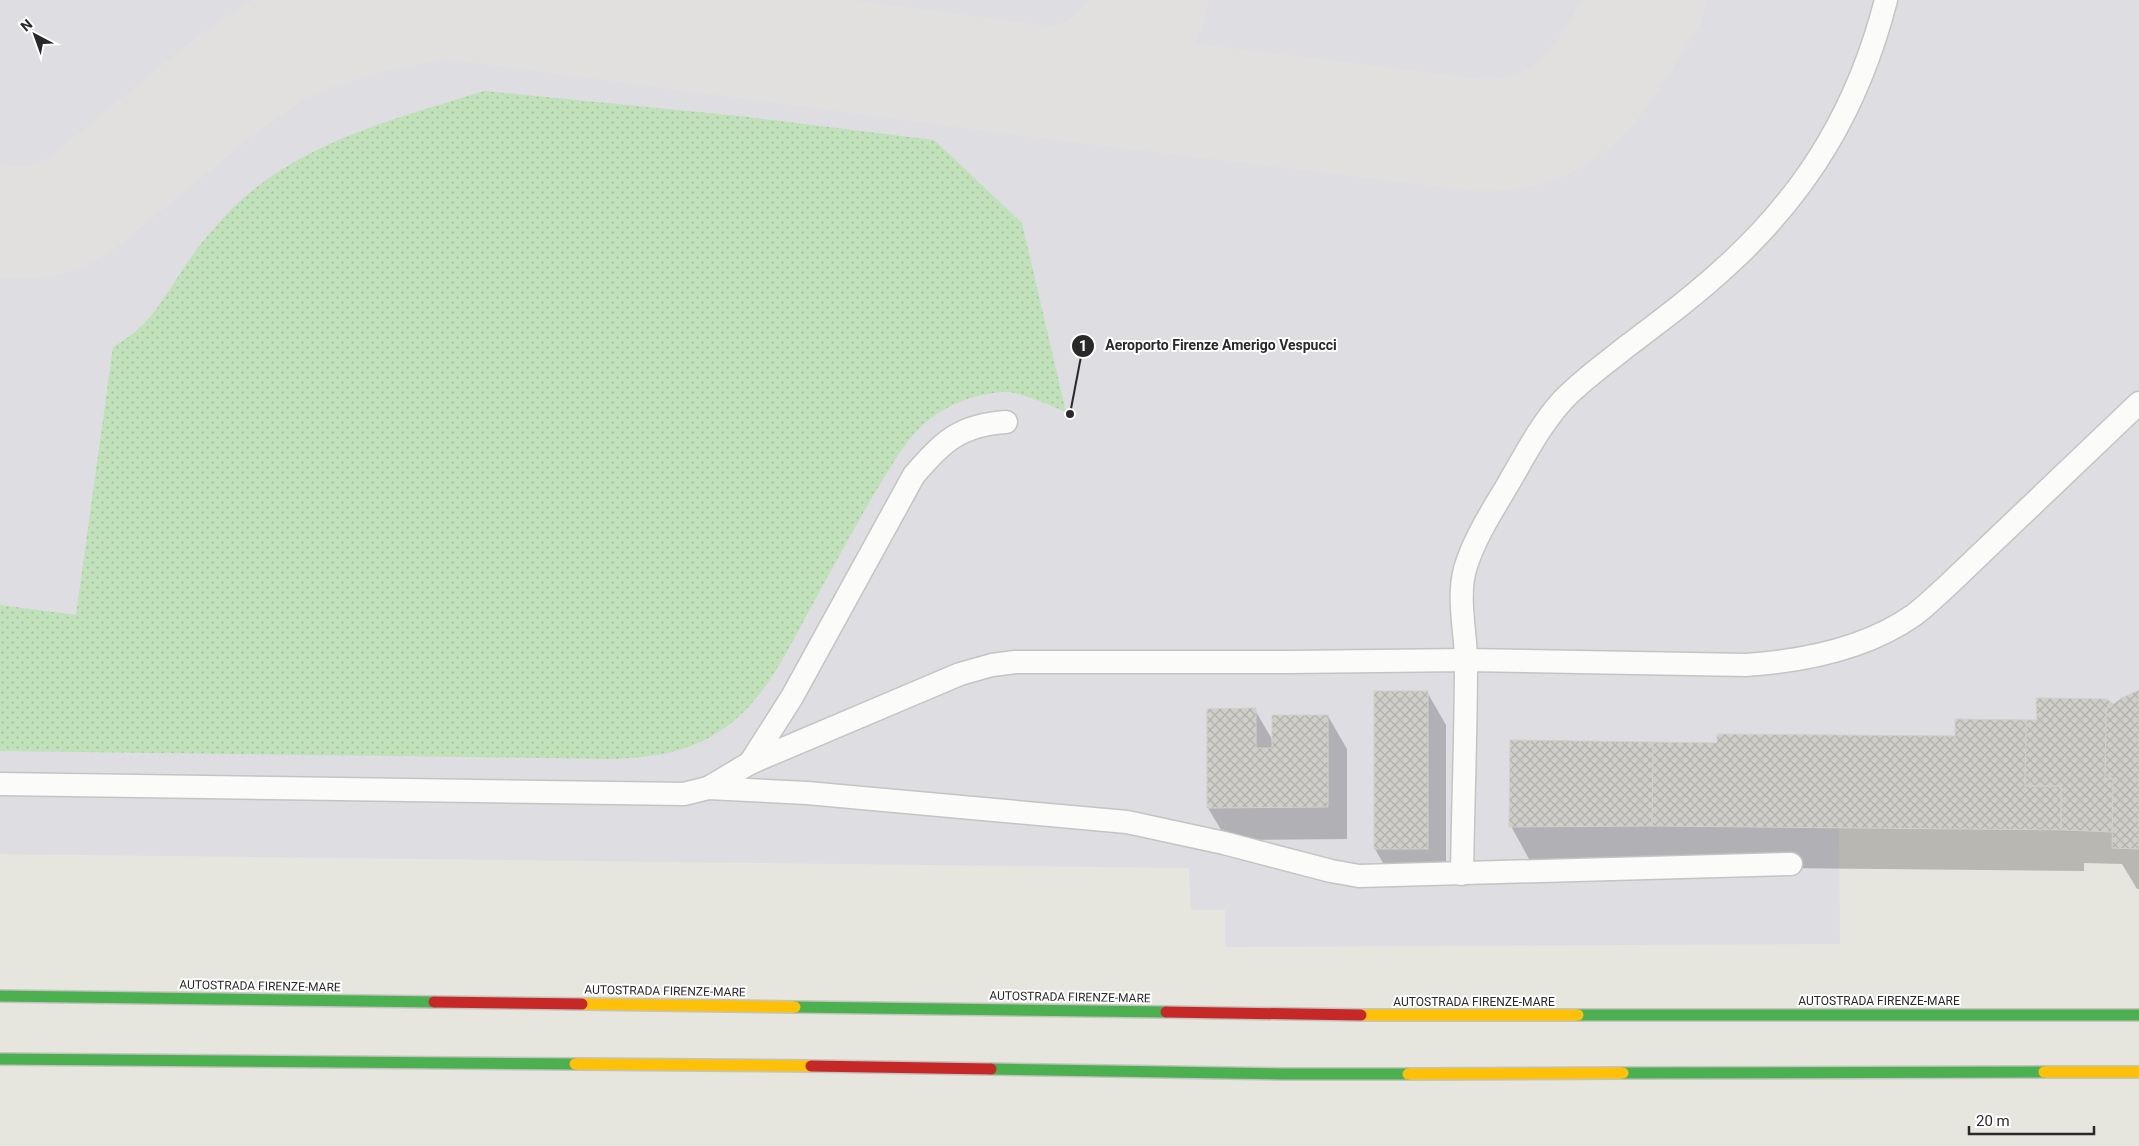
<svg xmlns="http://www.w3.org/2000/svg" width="2139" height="1146" viewBox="0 0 2139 1146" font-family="Roboto,sans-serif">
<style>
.airport{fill:#dedde1}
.green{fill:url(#green-dots)}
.shadow{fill:#0003}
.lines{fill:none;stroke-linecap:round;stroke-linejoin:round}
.taxiway{stroke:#e2e0de;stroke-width:112}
.building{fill:url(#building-cross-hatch);stroke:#d1d0ca}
.lane-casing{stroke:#c4c4c3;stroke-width:25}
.fast-casing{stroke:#c3c3c0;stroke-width:14}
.slow-casing{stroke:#c3c3c0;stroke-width:14}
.jam-casing{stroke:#c3c3c0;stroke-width:14}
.lane{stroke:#fbfbfa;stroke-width:22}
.fast{stroke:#4caf50;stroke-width:11}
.slow{stroke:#ffc107;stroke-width:11}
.jam{stroke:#c62828;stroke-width:11}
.labels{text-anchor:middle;stroke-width:4;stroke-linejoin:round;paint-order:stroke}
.street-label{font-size:12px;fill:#292929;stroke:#fff}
.leader{fill:none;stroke:#292929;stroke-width:2}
.callout-dot{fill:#292929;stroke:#fff;stroke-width:2}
.mark-label{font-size:15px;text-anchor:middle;font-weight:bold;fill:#fff}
.callout-label{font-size:14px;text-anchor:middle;font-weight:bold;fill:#292929;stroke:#fff;stroke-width:4;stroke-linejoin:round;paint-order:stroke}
</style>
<defs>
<pattern id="green-dots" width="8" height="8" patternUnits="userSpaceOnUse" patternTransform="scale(1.25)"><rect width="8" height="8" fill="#c0e1b9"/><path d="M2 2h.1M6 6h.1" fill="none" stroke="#a5c19f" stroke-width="1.8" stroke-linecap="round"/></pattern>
<pattern id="building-cross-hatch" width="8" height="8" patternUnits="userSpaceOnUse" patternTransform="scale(1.25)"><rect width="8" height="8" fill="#cfcec9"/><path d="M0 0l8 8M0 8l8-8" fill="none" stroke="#b2b1ad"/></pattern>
</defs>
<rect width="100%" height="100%" fill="#e6e5de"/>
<path class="airport" d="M0 0H2139V849L2112 848 2111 832 1839 828 1840 944 1225 947V910H1191L1189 868 0 854Z"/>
<path class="green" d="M484 91 748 117 934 140 1022 223 1066 412C1051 406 1018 390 1002 392 974 394 943 406 923 425 906 440 895 460 883 479 857 522 833 567 809 611 786 653 764 701 723 729 691 752 654 757 616 759L0 751V605L76 615 113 347C153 325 165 294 190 259 200 244 213 229 226 215 292 144 395 119 484 91Z"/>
<g class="shadow">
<path d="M2139 691V889H2137L2122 864 2084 863V871L1677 867 1673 859H1529L1511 826 1718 744 1956 738 2038 721 2106 700 2112 706Z"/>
<path d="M1375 692H1427L1446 725V882H1394L1375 849Z"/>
<path d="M1255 710 1273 741 1328 716 1347 749V839L1227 840 1208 808Z"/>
</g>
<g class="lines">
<g class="taxiway">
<path d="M427 0 1036 81 1479 135C1578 137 1602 72 1649 0"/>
<path d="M1036 81C1045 81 1055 82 1064 81 1106 74 1138 38 1152 0"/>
<path d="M0 221C35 225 52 221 81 204L226 85 276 51 315 33 374 16 442 2"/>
</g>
</g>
<g class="building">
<path d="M2139 690V849L2112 848 2113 779H2105L2106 709 2122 698Z"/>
<rect x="1374" y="691" width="54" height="158"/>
<path d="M2036 698 2107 699 2113 704 2106 709 2105 779H2113L2112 832 2061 830V786H2025L2026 720H2037Z"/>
<path d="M1256 708V748H1272V715H1328V807L1207 808V709Z"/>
<path d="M1955 719 2026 720 2025 786H2061V830L1652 826 1653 742 1717 743V734L1955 736Z"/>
<path d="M1510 740 1653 742 1652 826 1509 827Z"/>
</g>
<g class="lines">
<defs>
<g id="lane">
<path d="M750 763 792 697 914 475C943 442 959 425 1006 422"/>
<path d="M0 784 684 794 708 788 750 763 960 674 992 665 1015 662H1289L1466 660 1746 665C1804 661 1866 649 1914 615 1925 607 1936 596 1946 587L2139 403"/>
<path d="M708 788 807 793 1127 822 1224 843 1331 871 1359 876 1791 864"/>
<path d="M1462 874C1463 803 1466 732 1466 662 1466 632 1457 599 1465 569 1474 539 1491 513 1507 486 1524 457 1540 425 1563 400 1582 380 1605 364 1626 347 1662 320 1698 293 1731 262 1810 189 1859 105 1886 0"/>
</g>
<g id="fast">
<path d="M0 996 434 1002"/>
<path d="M795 1007 1166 1012"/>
<path d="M1578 1015H2139"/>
<path d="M0 1059 575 1064"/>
<path d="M991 1069 1284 1074H1408"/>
<path d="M1623 1073 2044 1072"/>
</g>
<g id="slow">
<path d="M582 1004 795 1007"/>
<path d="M1361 1015H1578"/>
<path d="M575 1064 811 1066"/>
<path d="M2044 1072H2139"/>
<path d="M1408 1074 1623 1073"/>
</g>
<g id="jam">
<path d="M434 1002 582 1004"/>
<path d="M1166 1012 1361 1015"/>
<path d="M811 1066 991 1069"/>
</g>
</defs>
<use href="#lane" class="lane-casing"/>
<use href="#fast" class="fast-casing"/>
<use href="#slow" class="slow-casing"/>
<use href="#jam" class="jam-casing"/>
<use href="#lane" class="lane"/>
<use href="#fast" class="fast"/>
<use href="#slow" class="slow"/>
<use href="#jam" class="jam"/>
</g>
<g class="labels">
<g class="street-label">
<text transform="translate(260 986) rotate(1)" y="4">AUTOSTRADA FIRENZE-MARE</text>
<text transform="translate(665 991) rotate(1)" y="4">AUTOSTRADA FIRENZE-MARE</text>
<text transform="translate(1070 997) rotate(1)" y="4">AUTOSTRADA FIRENZE-MARE</text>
<text x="1879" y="1005">AUTOSTRADA FIRENZE-MARE</text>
<text x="1474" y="1006">AUTOSTRADA FIRENZE-MARE</text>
</g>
</g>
<path class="leader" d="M1070 414L1083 346"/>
<g class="callout-dot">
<circle cx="1070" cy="414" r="5"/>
<circle cx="1083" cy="346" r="12"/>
</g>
<g class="mark-label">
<text x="1083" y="351">1</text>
</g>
<g class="callout-label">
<text x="1221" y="350">Aeroporto Firenze Amerigo Vespucci</text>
</g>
<g transform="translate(35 35) rotate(319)" stroke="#ffffff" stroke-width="4" paint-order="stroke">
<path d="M0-4L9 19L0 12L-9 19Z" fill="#292929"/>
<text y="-8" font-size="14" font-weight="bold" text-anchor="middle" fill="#292929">N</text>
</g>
<path d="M1969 1126v8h125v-8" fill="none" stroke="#292929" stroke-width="2.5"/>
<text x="1976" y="1126" font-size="15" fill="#292929" stroke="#ffffff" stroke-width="4" paint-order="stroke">20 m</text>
</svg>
